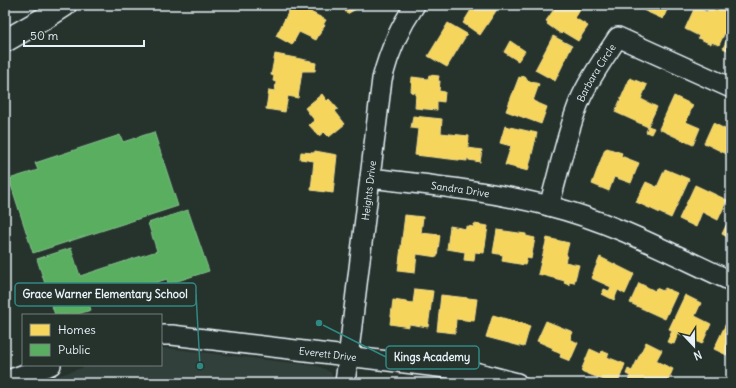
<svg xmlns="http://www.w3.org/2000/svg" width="736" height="388" viewBox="0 0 736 388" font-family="Delius,sans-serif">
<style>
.built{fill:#333f3a}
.homes{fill:#f6d55c;stroke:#f2dd8b}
.public{fill:#5aae61;stroke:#85c28e}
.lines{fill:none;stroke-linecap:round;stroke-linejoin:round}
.minor-casing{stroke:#e8f1f8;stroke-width:22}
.highway-casing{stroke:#e8f1f8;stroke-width:25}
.minor{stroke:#26332d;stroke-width:19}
.highway{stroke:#26332d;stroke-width:22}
.labels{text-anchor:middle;stroke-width:4;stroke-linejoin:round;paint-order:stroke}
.street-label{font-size:10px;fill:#e8f1f8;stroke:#26332d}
.leader{fill:none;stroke:#308883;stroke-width:1.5}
.callout-dot{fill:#308883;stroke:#26332d;stroke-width:1.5}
.callout{fill:#26332d;stroke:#308883;stroke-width:1.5}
.callout-label{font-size:11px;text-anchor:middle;font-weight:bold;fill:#e8f1f8}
</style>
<rect width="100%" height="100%" fill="#26332d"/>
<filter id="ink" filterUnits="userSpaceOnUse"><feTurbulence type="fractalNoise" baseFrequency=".025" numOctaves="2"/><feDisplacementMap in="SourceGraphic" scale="8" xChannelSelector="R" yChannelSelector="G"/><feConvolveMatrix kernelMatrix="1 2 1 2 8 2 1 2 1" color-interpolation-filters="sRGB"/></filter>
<g filter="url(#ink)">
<path class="built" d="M161 348 174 349 317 366 325 369 331 373 334 383H37L90 365H161Z"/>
<g class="homes">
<path d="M292 5H297L326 20 323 25H325L316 40 299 32 292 45 276 36Z"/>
<path d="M342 5H363L347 14Z"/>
<path d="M464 5H500L480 35 463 23 471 10Z"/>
<path d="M557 5H583L575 18 588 26 578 41 563 32 561 34 547 24 548 22 546 21Z"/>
<path d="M645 5H669L663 19 643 10Z"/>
<path d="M676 5H686L684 9Z"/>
<path d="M710 5H717L731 12V20L719 45 711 42V44L698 38 699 36 685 29 695 7 707 12Z"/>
<path d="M448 23 467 34 447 67 428 56Z"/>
<path d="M731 31V52L723 48Z"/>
<path d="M553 36 572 46 555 81 535 70Z"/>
<path d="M510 41 525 51 518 61 504 52Z"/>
<path d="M275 54 311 61V62L316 63 315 71H302L298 98 288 96 285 112 266 109 269 90 275 91 276 82 273 81 274 76 271 75Z"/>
<path d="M429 75 439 76 438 81H440L439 91 445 92 444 102 437 101V110L415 108 416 93 411 92 412 77 428 79Z"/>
<path d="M522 76 527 78 526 80 539 84 533 101 547 107 541 124 506 111 519 77 521 78Z"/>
<path d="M630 78 647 85 641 99 657 107 648 126 654 128 651 134 646 132 648 127 615 112Z"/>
<path d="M322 94 327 101 329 99 338 109 335 111 345 124 329 137 324 132 319 136 309 125 315 121 305 108Z"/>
<path d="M674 96 693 105 686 122 700 128 693 145 659 129Z"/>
<path d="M413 116 442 119 441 133 469 136 468 148 482 150 480 162 469 160V159L467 158V161L415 155 418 129 411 128Z"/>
<path d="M713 123 727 130 729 127 731 128V156L704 143Z"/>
<path d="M505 126 537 133 528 171 505 165 511 146 500 143Z"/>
<path d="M607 148 622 153 621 156 639 163 631 183 614 177 609 191 592 184 605 149H606Z"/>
<path d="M315 151 337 155 333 193 311 190 314 161 300 159 301 152 314 153Z"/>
<path d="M665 169 689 179 671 218 636 202 646 182 657 187Z"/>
<path d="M695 185 727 200 718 220 702 212 696 227 679 219Z"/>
<path d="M405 215 423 217 421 233 440 235 437 257 417 254 415 273 398 271Z"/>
<path d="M731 215V239L722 234Z"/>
<path d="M474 224 488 226 484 253 475 252 474 261 464 260 465 252 447 249 450 226 466 229V226L474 227Z"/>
<path d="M497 230 526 234V236L535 238 531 259 527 258 525 265 502 261 503 255 493 253Z"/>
<path d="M547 238 569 243 566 254 567 255 565 262 579 265 574 283 569 282V285L564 283 565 281 538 274Z"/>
<path d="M600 257 634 274 625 294 618 290 614 300 602 294 604 289 609 291 611 287 591 278Z"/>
<path d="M639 283 655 291 656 288 663 291 665 288 677 293 665 319 630 303Z"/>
<path d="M415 289 433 291 428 327 409 324V327L390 324 393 300 413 303Z"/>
<path d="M441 295 477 299 474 321 456 319 455 333 437 331Z"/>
<path d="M685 295 701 303 695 316 711 324 702 344 669 329Z"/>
<path d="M493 315 530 326 524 347 486 337Z"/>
<path d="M730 315 731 316V357L714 349Z"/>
<path d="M546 321 573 332 570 339 578 343 570 361 560 357 561 354 552 350 553 348 537 341Z"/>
<path d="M672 331 678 334 674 344 667 342Z"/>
<path d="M646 342 662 350 656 361 673 369 667 383H651L648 382 647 383H627L630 376 626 374 628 369 632 371Z"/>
<path d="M590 349 601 354 602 351 609 354 607 357 625 364 618 383H611L581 371Z"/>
</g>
<g class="public">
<path d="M154 132 178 206 33 253 9 179 38 170 35 163 120 135 123 142Z"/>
<path d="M188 210 209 271 168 284 167 279 89 304 91 310 75 315H55L37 259 71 248 80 276 157 251 148 223Z"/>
</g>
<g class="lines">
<defs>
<g id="minor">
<path id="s1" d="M370 178C430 185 491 191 549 206 613 222 672 254 731 281"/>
<path id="s2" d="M549 206C559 172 567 131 580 100 590 77 605 57 618 37L731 88"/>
<path id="s3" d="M161 335H172L471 371 517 383"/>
<path d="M5 381 51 365"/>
<path id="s4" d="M345 383 382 79C389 52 399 28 415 5"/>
</g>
<path id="highway" d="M5 41 45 18 65 5"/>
</defs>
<use href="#minor" class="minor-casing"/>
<use href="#highway" class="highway-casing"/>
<use href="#minor" class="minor"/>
<use href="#highway" class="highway"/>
</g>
</g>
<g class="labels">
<g class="street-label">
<text dy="4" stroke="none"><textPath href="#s2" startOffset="142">Barbara Circle</textPath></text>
<text dy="4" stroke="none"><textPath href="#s1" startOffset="91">Sandra Drive</textPath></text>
<text dy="4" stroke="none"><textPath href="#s4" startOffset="194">Heights Drive</textPath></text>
<text dy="4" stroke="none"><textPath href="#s3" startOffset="168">Everett Drive</textPath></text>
</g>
</g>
<path class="leader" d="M200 366L196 294M319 323L386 357"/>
<g class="callout-dot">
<circle cx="200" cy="366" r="4"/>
<circle cx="319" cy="323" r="4"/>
</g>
<g class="callout">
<rect x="15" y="283" width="181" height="23" rx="4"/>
<rect x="386" y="346" width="93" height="23" rx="4"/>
</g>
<g class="callout-label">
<text x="105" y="298">Grace Warner Elementary School</text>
<text x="432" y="361">Kings Academy</text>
</g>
<rect width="736" height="388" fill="none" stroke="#26332d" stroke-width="20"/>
<rect x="10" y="10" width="716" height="368" fill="none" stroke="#e8f1f8" stroke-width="1.5" filter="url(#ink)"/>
<rect x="22" y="314" width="140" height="52" fill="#26332d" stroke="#747f7e"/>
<rect x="30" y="324" width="20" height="12" fill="#f6d55c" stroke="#747f7e"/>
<text x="58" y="334" font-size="12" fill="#e8f1f8">Homes</text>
<rect x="30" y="344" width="20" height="12" fill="#5aae61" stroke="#747f7e"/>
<text x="58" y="354" font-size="12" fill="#e8f1f8">Public</text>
<g transform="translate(694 346) rotate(158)" stroke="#26332d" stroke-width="3" paint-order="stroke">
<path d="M0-3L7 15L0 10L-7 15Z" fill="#e8f1f8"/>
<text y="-6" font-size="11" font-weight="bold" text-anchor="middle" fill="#e8f1f8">N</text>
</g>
<path d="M24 40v6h120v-6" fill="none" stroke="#e8f1f8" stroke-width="2"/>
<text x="30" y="40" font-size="12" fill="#e8f1f8" stroke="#26332d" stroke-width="3" paint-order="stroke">50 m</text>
</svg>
